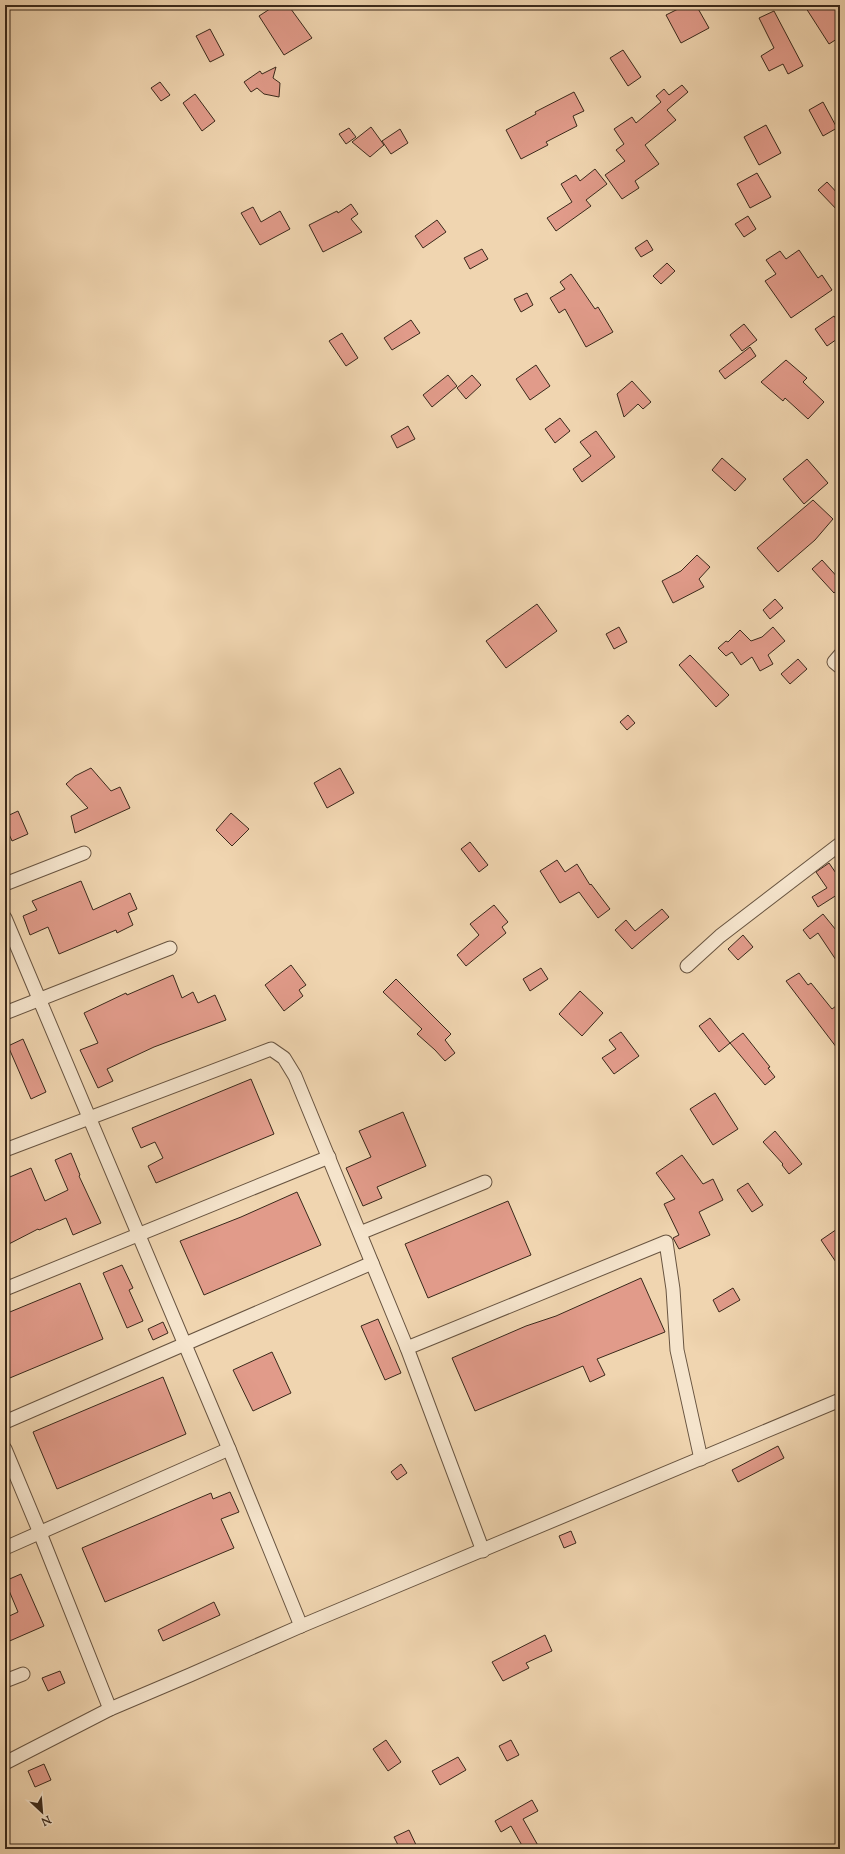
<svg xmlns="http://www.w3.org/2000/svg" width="845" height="1854" viewBox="0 0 845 1854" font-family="'Sorts Mill Goudy',serif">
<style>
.building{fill:#e19b8a;stroke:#3a291b}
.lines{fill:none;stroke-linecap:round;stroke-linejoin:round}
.street-casing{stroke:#685440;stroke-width:15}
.street{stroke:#f5e4cc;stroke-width:13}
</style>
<rect width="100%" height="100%" fill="#f0d5b0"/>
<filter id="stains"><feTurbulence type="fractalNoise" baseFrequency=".005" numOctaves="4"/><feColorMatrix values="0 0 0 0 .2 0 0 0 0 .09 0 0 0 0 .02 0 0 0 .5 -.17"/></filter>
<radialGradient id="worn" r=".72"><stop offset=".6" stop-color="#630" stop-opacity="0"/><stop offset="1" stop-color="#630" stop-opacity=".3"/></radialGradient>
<g class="building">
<path d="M276 5H288L312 38 284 55 259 16Z"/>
<path d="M686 5H696L709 28 681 43 666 15Z"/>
<path d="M804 5H840V37L829 44Z"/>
<path d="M774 11 803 66 788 74 783 64 769 71 761 56 774 48 759 18Z"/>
<path d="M210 29 224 55 210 62 196 36Z"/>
<path d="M623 50 641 77 628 86 610 58Z"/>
<path d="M276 67 273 78 280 83 279 97 264 94 257 88 251 92 244 82 260 71 262 74Z"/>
<path d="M160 82 170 95 161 101 151 88Z"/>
<path d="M682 85 688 92 667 110 676 120 645 145 659 164 635 181 639 188 622 199 605 175 625 161 616 150 624 144 614 129 632 117 636 123 661 102 656 96 664 89 669 95Z"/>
<path d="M574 92 584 111 573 116 577 126 546 142 548 145 521 159 506 130 536 114 535 112Z"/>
<path d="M195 94 215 121 202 131 183 103Z"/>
<path d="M823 102 837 128 823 136 809 110Z"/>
<path d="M766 125 781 153 759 165 744 137Z"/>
<path d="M371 127 384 145 370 157 352 142Z"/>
<path d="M349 128 356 137 346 144 339 134Z"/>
<path d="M400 129 408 143 391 154 382 141Z"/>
<path d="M595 169 607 184 586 200 591 206 556 231 547 218 572 202 561 184 576 175 580 181Z"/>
<path d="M757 173 771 197 750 208 737 184Z"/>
<path d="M827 182 840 196V213L818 190Z"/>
<path d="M351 204 358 214 351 219 362 232 323 252 309 225 337 211 338 213Z"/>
<path d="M253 207 261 222 280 211 290 229 260 245 241 213Z"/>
<path d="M748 216 756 229 744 237 735 224Z"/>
<path d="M437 220 446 232 423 248 415 236Z"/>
<path d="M647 240 653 250 641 257 635 248Z"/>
<path d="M482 249 488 259 470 269 464 258Z"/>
<path d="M799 250 818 278 822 275 832 290 791 318 765 281 776 274 766 260 780 251 786 259Z"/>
<path d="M667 263 675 271 661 284 653 276Z"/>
<path d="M571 274 595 309 598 307 613 332 586 347 565 309 559 313 550 298 565 289 560 282Z"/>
<path d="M527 293 533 305 521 312 514 299Z"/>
<path d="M834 316 840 324V337L827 346 815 329Z"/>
<path d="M411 320 420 333 392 350 384 338Z"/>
<path d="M744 324 757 340 742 351 730 335Z"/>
<path d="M342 333 358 358 346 366 329 341Z"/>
<path d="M750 347 756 356 725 379 719 371Z"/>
<path d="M786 360 807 378 803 382 824 402 808 419 785 398 783 401 761 382Z"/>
<path d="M536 365 550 386 530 400 516 379Z"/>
<path d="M448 375 457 386 432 407 423 395Z"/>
<path d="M472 375 481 385 466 399 457 388Z"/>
<path d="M632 381 651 402 643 409 638 404 624 417 617 394Z"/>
<path d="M560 418 570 431 555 443 545 429Z"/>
<path d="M408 426 415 439 397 448 391 436Z"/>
<path d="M596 431 615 457 582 482 573 469 591 456 580 442Z"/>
<path d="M722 458 746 479 735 491 712 470Z"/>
<path d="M807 459 828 483 804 504 783 479Z"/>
<path d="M813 500 833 519 815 540 778 572 757 548Z"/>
<path d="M697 555 710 567 699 579 704 587 673 603 662 581 681 571Z"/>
<path d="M822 560 840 580V588L834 593 812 569Z"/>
<path d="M775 599 783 608 770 619 763 610Z"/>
<path d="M537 604 557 631 506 668 486 641Z"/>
<path d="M619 627 627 642 614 649 606 634Z"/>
<path d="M773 627 785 641 768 655 773 664 760 671 752 657 741 665 732 652 726 656 718 648 726 641 728 642 740 630 751 641 762 637Z"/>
<path d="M690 655 729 695 716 707 679 665Z"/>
<path d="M798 659 807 669 790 684 781 674Z"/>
<path d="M628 715 635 723 627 730 620 722Z"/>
<path d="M91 768 111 791 120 787 130 808 75 833 71 816 88 808 66 784 75 776Z"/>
<path d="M340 768 354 793 327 808 314 783Z"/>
<path d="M18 811 28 834 12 841 5 825V817Z"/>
<path d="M231 813 249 829 232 846 216 830Z"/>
<path d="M470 842 488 865 479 872 461 849Z"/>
<path d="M557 860 565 872 577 864 590 885 591 884 610 909 598 918 579 892 560 903 540 871Z"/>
<path d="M829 863 840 879V893L818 907 812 897 827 888 816 872Z"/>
<path d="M81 881 93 910 130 893 137 909 128 913 133 925 117 933 116 930 59 954 48 927 30 935 23 916 37 910 32 901Z"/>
<path d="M494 905 508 922 502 927 506 933 466 966 457 955 479 935 470 924Z"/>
<path d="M662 909 669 917 632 949 615 930 626 920 635 931Z"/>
<path d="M823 914 840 935V966L818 933 810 939 803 930Z"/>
<path d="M743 935 753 947 738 960 728 949Z"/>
<path d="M291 965 306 985 299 990 303 996 284 1011 265 985Z"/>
<path d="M541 968 548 979 530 991 523 979Z"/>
<path d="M799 973 808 985 811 983 832 1009 840 1003V1052L786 981Z"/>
<path d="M173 975 182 998 193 992 198 1003 215 995 226 1020 154 1047 107 1069 113 1081 98 1088 80 1050 98 1043 84 1013 126 993 127 995Z"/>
<path d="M396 979 451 1034 445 1040 455 1053 445 1061 435 1050 417 1034 422 1029 383 992Z"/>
<path d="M580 991 603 1013 582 1036 559 1014Z"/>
<path d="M710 1018 730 1043 719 1052 699 1026Z"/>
<path d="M621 1032 639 1056 614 1074 602 1058 616 1049 609 1040Z"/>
<path d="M743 1033 770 1067 768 1068 775 1077 765 1085 730 1043Z"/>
<path d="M23 1039 46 1092 31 1099 8 1046Z"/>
<path d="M251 1079 274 1134 156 1183 148 1166 163 1158 155 1142 141 1148 132 1128Z"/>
<path d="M715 1093 738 1129 713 1145 690 1109Z"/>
<path d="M403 1112 426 1166 377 1187 382 1198 363 1206 346 1168 371 1157 359 1131Z"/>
<path d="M775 1131 802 1164 789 1174 782 1165 783 1164 763 1142Z"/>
<path d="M71 1153 80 1175 79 1176 101 1223 73 1235 66 1218 39 1230 38 1229 5 1246V1179L31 1168 45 1201 68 1190 55 1160Z"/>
<path d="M682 1155 703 1184 713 1179 723 1200 699 1212 710 1235 679 1249 673 1238 679 1235 664 1204 675 1199 656 1173Z"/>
<path d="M748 1183 763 1205 752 1212 737 1190Z"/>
<path d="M297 1192 321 1245 204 1295 180 1241 241 1217Z"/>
<path d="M508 1201 531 1255 428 1298 405 1244Z"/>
<path d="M840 1227V1268L821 1240Z"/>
<path d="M122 1265 133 1288 129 1290 143 1321 127 1328 103 1273Z"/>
<path d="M641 1278 665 1332 597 1359 605 1375 590 1382 583 1366 475 1411 452 1358 526 1326 556 1316Z"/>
<path d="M80 1283 103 1339 5 1380V1314Z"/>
<path d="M733 1288 740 1300 719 1312 713 1300Z"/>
<path d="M378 1319 401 1373 385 1380 361 1326Z"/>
<path d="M163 1322 168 1333 153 1340 148 1329Z"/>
<path d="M272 1352 291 1393 253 1411 233 1370Z"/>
<path d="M163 1377 186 1434 57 1489 33 1432Z"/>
<path d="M778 1446 784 1458 738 1482 732 1470Z"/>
<path d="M401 1464 407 1473 397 1480 391 1472Z"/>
<path d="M230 1492 239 1512 221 1519 234 1548 105 1602 82 1548 211 1493 213 1499Z"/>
<path d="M571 1531 576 1543 564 1548 559 1536Z"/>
<path d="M21 1574 44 1626 5 1643V1618L18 1612 5 1581Z"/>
<path d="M214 1602 220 1615 163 1641 158 1630Z"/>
<path d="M545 1635 552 1651 526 1663 529 1668 503 1681 492 1662Z"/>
<path d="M60 1671 65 1683 48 1691 42 1678Z"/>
<path d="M386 1740 401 1762 388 1771 373 1749Z"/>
<path d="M511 1740 519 1755 507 1761 499 1746Z"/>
<path d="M458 1757 466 1770 440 1785 432 1771Z"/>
<path d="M44 1764 51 1780 35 1787 28 1771Z"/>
<path d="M532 1800 538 1811 523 1819 540 1849H524L511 1826 501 1832 495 1821Z"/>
<path d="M409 1830 418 1849H400L394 1837Z"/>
</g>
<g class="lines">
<defs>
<g id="street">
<path d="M840 655 834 662 840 667"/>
<path d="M5 884 84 853"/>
<path d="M5 918 229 1449 301 1626"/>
<path d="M687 966 720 936 840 844"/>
<path d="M5 1013 170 948"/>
<path d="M5 1150 271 1049 284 1058 295 1076 407 1348 483 1551"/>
<path d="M360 1233 485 1182"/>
<path d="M5 1289 329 1157"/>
<path d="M407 1348 666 1242 673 1289 677 1350 701 1459"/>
<path d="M5 1422 372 1263"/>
<path d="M5 1449 40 1533 110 1709"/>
<path d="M5 1548 229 1449"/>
<path d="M5 1681 23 1674"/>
<path d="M5 1763 110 1709 190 1675 301 1626 840 1400"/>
</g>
</defs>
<use href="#street" class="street-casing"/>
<use href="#street" class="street"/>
</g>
<rect width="845" height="1854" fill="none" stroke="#f0d5b0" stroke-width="20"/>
<rect x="6" y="6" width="833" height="1842" fill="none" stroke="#3a291b" stroke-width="2"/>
<rect x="10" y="10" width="825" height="1834" fill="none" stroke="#3a291b"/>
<g transform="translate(42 1812) rotate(154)" stroke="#f5e4cc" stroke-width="3" paint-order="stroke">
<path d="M0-3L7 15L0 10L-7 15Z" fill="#3a291b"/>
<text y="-6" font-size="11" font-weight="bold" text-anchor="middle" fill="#3a291b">N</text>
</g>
<rect width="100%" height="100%" filter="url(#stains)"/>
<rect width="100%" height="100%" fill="url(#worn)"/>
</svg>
